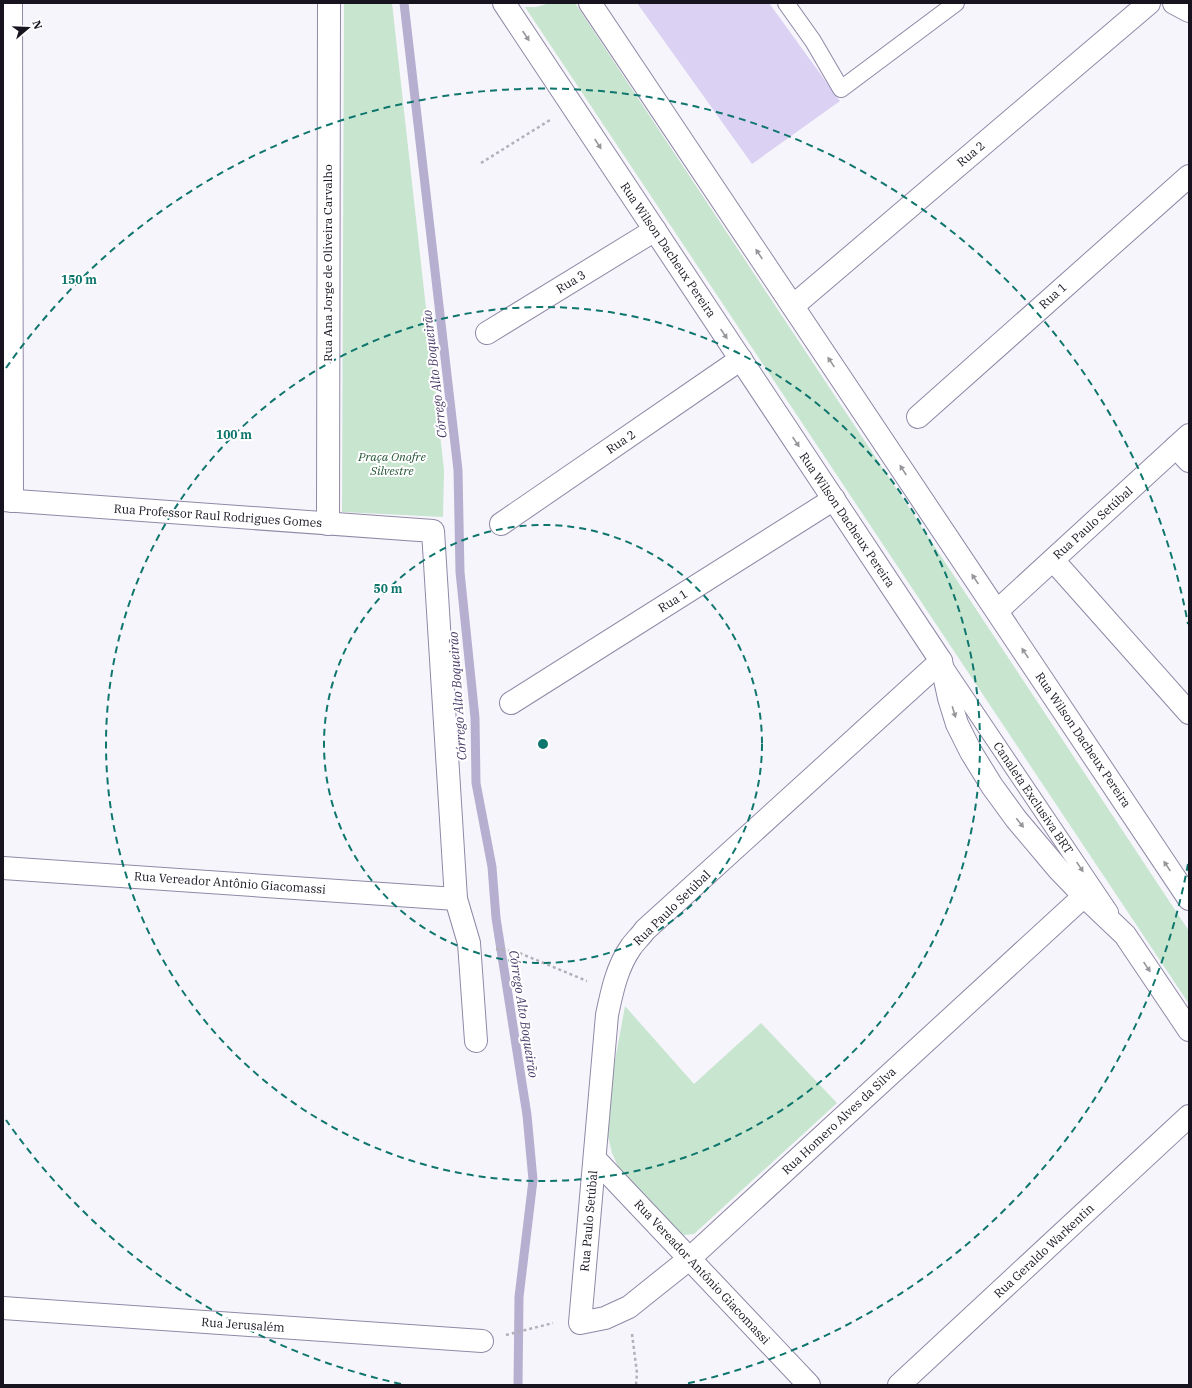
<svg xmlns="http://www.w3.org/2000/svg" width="1192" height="1388" viewBox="0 0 1192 1388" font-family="'IBM Plex Serif',serif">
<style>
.green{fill:#c8e5cf}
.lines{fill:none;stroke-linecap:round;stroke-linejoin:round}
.stream{stroke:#b7afcf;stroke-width:9}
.building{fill:#dad1f3}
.lane-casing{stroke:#9088a6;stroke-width:18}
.street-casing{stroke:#9088a6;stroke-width:24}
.secondary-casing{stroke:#9088a6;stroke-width:24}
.path{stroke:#b2b0b8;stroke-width:2.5;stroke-dasharray:3 3;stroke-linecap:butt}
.lane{stroke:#fff;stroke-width:16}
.street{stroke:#fff;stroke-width:22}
.secondary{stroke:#fff;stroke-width:22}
.oneway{fill:#97959a}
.ring{fill:none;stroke:#0f766e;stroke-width:2;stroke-dasharray:7 5}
.labels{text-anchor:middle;stroke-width:4;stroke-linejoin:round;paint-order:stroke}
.street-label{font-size:12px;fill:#17141f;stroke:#fff}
.park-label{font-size:12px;font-style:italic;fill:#255635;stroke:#fff}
.water-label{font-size:13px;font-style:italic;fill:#493b69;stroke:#fff}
.centre{fill:#0f766e;stroke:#fff;stroke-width:2}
.ring-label{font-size:12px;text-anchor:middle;font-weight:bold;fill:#0f766e;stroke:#fff;stroke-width:4;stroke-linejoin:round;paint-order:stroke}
</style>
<rect width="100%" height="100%" fill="#f7f5fc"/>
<g class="green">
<path d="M344 3H392L444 470 443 517 342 512Z"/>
<path d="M550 3H575L1189 931V1004L525 7H536Z"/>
<path d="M625 1006 694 1084 761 1023 837 1103 694 1234 684 1235 672 1230 623 1178 612 1153 606 1128 607 1104Z"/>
</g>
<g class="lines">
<path class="stream" d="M404 3 458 470 460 572 475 718 476 783 492 867 496 918 527 1115 533 1180 519 1297 518 1385"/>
</g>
<path class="building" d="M637 3H769L840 101 752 164Z"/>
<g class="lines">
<defs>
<g id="lane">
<path d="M786 3 813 41 841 89 956 3"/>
<path d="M945 667 1110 912"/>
</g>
<g id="street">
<path d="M11 3 12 501"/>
<path d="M793 306 1149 3"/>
<path d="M487 333 655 230"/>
<path d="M918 417 1189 176"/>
<path d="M1176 447 1189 461"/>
<path d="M3 500 433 531 456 899 469 943 476 1041"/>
<path d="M328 524 329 3"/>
<path d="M501 524 741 359"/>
<path d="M1053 560 1189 713"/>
<path d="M941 661 645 930C641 936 635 941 631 947 617 967 612 991 607 1015L580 1323 605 1318 629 1307 689 1259 1084 896"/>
<path d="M511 703 834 499"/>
<path d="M3 868 456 899"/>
<path d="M595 1159 809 1385"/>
<path d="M3 1308 482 1341"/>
<path d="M899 1385 1189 1116"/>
</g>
<g id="secondary">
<path d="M504 3 941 661 949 698 957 724 971 752 992 786 1016 819 1059 870 1084 896 1125 935 1189 1030"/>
<path d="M590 3 1189 899"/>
<path d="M1174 3 1189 11"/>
<path d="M997 611 1189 435"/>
</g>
</defs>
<use href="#lane" class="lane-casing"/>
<use href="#street" class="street-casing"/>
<use href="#secondary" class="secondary-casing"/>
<g class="path">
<path d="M481 163 550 120"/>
<path d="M496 949 517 952 587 981"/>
<path d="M632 1334 637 1373 636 1385"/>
<path d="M506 1335 553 1323"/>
</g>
<use href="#lane" class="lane"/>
<use href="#street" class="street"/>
<use href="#secondary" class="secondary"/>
</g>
<defs><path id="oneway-solid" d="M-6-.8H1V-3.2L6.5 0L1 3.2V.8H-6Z"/></defs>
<g class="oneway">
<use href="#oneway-solid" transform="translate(526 36) rotate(56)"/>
<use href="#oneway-solid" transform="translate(598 144) rotate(57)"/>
<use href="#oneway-solid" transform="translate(759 254) rotate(-124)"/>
<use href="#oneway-solid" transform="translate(724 334) rotate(56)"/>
<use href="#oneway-solid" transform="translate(831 362) rotate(-124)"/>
<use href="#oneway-solid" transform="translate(796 442) rotate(56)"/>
<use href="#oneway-solid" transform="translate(903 470) rotate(-123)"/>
<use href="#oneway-solid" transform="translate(975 579) rotate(-124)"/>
<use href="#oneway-solid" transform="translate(1025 653) rotate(-124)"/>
<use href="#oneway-solid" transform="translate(954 712) rotate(73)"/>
<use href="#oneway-solid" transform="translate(1020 823) rotate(51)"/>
<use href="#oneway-solid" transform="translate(1167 866) rotate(-124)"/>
<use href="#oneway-solid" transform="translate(1080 867) rotate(56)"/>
<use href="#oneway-solid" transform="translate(1147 967) rotate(56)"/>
</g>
<g class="ring">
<circle cx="543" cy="744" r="219"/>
<circle cx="543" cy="744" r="437"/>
<path d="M1188 864A656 656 0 0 1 685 1384M401 1384A656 656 0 0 1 6 1120M6 368A656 656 0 0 1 1188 624"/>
</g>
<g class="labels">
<g class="street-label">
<text transform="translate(971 154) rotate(-40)" y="4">Rua 2</text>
<text transform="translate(668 250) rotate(56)" y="4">Rua Wilson Dacheux Pereira</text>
<text transform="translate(328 263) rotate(-90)" y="4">Rua Ana Jorge de Oliveira Carvalho</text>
<text transform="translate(571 282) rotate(-32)" y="4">Rua 3</text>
<text transform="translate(1053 296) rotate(-42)" y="4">Rua 1</text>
<text transform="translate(621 442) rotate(-34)" y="4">Rua 2</text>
<text transform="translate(218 516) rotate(4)" y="4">Rua Professor Raul Rodrigues Gomes</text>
<text transform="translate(847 520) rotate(56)" y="4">Rua Wilson Dacheux Pereira</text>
<text transform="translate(1093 523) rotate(-42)" y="4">Rua Paulo Setúbal</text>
<text transform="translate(673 601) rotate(-32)" y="4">Rua 1</text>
<text transform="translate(1083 740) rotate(56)" y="4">Rua Wilson Dacheux Pereira</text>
<text transform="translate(1033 798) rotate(56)" y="4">Canaleta Exclusiva BRT</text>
<text transform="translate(230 883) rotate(4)" y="4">Rua Vereador Antônio Giacomassi</text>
<text transform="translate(672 908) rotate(-44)" y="4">Rua Paulo Setúbal</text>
<text transform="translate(839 1121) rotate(-43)" y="4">Rua Homero Alves da Silva</text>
<text transform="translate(589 1221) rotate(-85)" y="4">Rua Paulo Setúbal</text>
<text transform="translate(1044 1251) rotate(-43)" y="4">Rua Geraldo Warkentin</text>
<text transform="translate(702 1272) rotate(47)" y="4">Rua Vereador Antônio Giacomassi</text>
<text transform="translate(243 1325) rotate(4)" y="4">Rua Jerusalém</text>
</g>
<g class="park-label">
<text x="392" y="461">Praça Onofre<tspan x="392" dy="14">Silvestre</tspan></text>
</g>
<g class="water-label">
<text transform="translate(434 374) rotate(-97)" y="5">Córrego Alto Boqueirão</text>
<text transform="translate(457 696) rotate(-94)" y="5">Córrego Alto Boqueirão</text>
<text transform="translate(524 1014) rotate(81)" y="5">Córrego Alto Boqueirão</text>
</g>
</g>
<circle cx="543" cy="744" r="6" class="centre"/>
<g class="ring-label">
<text x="79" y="284">150 m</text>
<text x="234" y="439">100 m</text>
<text x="388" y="593">50 m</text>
</g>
<rect width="1192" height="1388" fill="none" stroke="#17141f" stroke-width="8"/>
<g transform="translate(28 28) rotate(71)" stroke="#ffffff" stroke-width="3" paint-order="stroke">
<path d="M0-3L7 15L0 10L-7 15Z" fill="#17141f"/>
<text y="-6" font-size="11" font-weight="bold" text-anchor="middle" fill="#17141f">N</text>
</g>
</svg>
